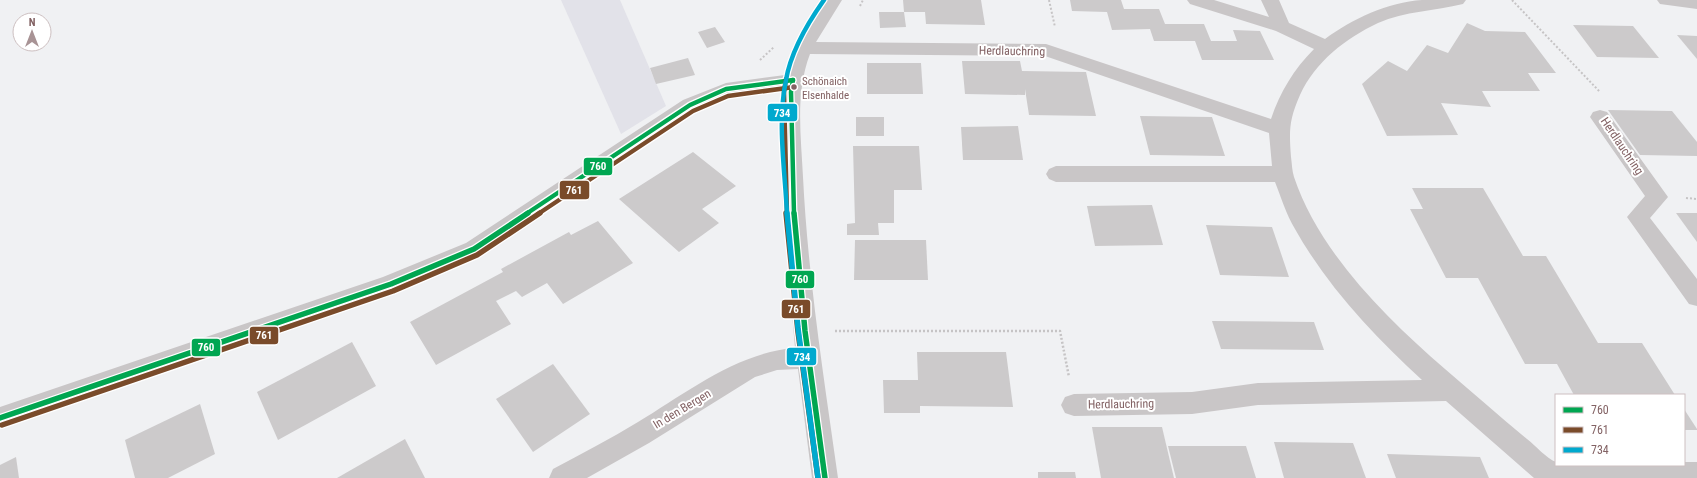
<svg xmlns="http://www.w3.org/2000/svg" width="1697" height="478" viewBox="0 0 1697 478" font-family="'Roboto Condensed',sans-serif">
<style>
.green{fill:#e2e2e9}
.building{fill:#cccacb}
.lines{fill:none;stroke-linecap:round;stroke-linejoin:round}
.path-far1{stroke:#c6c4c5;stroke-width:2;stroke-dasharray:2 2;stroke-linecap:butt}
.path{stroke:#c6c4c5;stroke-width:2.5;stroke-dasharray:2 2;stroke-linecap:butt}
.minor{fill:#c9c6c7;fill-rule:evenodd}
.bus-1-far1-casing{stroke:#fff;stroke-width:7}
.bus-1-casing{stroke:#fff;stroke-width:8}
.bus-2-far1-casing{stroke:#fff;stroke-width:7}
.bus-2-casing{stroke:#fff;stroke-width:8}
.bus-3-far1-casing{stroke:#fff;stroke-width:7}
.bus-3-casing{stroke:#fff;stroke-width:8}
.bus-1-far1{stroke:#00a651;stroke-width:4.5}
.bus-1{stroke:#00a651;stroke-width:5.5}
.bus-2-far1{stroke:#7a4b2a;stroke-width:4.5}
.bus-2{stroke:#7a4b2a;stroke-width:5.5}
.bus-3-far1{stroke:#00a9ce;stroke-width:4.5}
.bus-3{stroke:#00a9ce;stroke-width:5.5}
.bus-dot{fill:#826163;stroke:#fff;stroke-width:1.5}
.labels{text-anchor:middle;stroke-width:4;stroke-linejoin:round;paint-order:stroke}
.bus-label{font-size:11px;fill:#826163;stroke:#fff;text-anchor:start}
.street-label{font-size:12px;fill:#826163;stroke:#fff}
.line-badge{stroke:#fff;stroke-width:1.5}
.badge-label{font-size:11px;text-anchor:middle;font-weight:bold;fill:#fff}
</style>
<rect width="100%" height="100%" fill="#f0f1f3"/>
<path class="green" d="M561 0H620L666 106 621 134Z"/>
<g class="building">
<path d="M903 0H981L985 25 926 24 925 12H904Z"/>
<path d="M1070 0H1121L1124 9H1159L1165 24H1204L1211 41H1237L1233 30 1260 31 1274 60H1202L1195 41H1154L1150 29 1112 30 1107 12 1072 11Z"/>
<path d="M879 12H904L906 27 880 28Z"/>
<path d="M1467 23 1485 31 1525 32 1556 73H1528L1540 91H1482L1491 107 1441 103 1458 135 1387 136 1362 84 1388 61 1407 71 1427 45 1448 53Z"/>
<path d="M1573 25 1633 26 1659 58 1597 57Z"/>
<path d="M715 27 725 42 707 48 698 32Z"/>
<path d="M1677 35 1697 36V59Z"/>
<path d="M688 58 695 75 656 84 650 68Z"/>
<path d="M962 61H1020L1022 71 1086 72 1096 116 1029 115 1025 89V95L965 94Z"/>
<path d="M867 63H921L923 94H867Z"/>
<path d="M1608 110 1672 111 1697 142V156L1640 155Z"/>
<path d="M1140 116 1212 117 1225 156 1150 155Z"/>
<rect x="856" y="117" width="28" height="19"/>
<path d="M1018 126 1023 160H963L961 127Z"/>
<path d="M853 146H919L922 190H894V223H878L879 235H847V224L855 223Z"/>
<path d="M693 152 736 186 702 209 719 223 679 252 619 199Z"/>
<path d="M1412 188H1483L1523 256H1546L1598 343H1642L1675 395H1574L1557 364H1525L1478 278H1446L1410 209H1423Z"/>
<path d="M1152 205 1163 245 1095 246 1087 206Z"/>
<path d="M1676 213H1697V242Z"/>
<path d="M598 221 633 263 563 304 547 283 522 297 516 291 496 301 511 324 436 365 410 322 503 272 501 269 569 232 571 235Z"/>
<path d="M1206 225 1272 227 1289 277 1220 275Z"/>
<path d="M855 240H926L928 280H854Z"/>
<path d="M1212 321 1314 322 1324 350 1221 349Z"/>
<path d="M352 342 376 386 278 440 257 392Z"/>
<path d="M917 352H1006L1013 407 920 406V413H884L883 380H918Z"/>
<path d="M553 364 590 414 533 452 496 399Z"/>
<path d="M200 404 215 454 168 478H135L125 440Z"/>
<path d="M1684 409 1697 429V430H1684Z"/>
<path d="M1092 427H1162L1174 478H1101Z"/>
<path d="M405 439 425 478H337Z"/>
<path d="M1274 442 1353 443 1366 478H1284Z"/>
<path d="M1168 446H1246L1256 478H1176Z"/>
<path d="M1387 454 1480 457 1489 478H1396Z"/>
<path d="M16 457 19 478H0V465Z"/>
<path d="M1038 472H1075L1076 478H1038Z"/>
</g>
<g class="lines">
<g class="path-far1">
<path d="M1049 0 1055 27"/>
<path d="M1512 0 1600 92"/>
<path d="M860 6 863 0"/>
<path d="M760 60 774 47"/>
<path d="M1686 198 1697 199"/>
</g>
<path class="path" d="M835 331H1060L1069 377"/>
<g class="minor">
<path d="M824 0H842L816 42 1046 44 1271 119C1280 92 1294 69 1314 49L1276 31 1190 4 1187 0H1214L1269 17 1261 0H1279L1289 23 1325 39C1352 19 1388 2 1422 0 1436 0 1451 0 1466 0L1463 4C1435 11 1405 11 1378 23 1346 38 1315 62 1300 95 1289 120 1289 130 1291 157 1292 164 1292 171 1294 177 1319 252 1386 318 1445 369 1472 392 1499 416 1527 439 1536 446 1546 458 1556 462V465H1684V462H1697V478H1534L1446 401 1258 405 1192 414 1074 416 1065 413 1061 405 1065 397 1074 394 1192 392 1258 383 1422 380C1374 336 1327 286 1295 229 1286 214 1281 197 1275 182H1056L1049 179 1046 174 1049 169 1056 166H1272L1269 133 1045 56 810 54C795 93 801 136 803 177 808 278 824 378 838 478H812L798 369 777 370 755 377 649 443 587 478H549L553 469C581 454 610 439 638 422 686 393 738 352 795 348L783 207 780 121 782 88 730 95 697 110 645 143 482 255 399 291 0 429V407L383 277 466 243 683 100 726 83 785 75 794 48Z"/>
<path d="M1657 0H1697V9L1660 4Z"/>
<path d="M1600 110 1607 112 1668 197 1650 218 1697 279V306L1689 304 1627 217 1645 196 1590 117 1593 112Z"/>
</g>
<defs>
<g id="bus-1-far1">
<path d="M793 80 791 92 794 214"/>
<path d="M526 214 690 105 726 89 793 80"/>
</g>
<g id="bus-1">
<path d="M794 213 805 331 825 478"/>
<path d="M0 418 391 284 474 249 528 213"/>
</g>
<g id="bus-2-far1">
<path d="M786 79 784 92 787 214"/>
<path d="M538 214 693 111 728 96 794 87"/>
</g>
<g id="bus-2">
<path d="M786 213 798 332 818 478"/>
<path d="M2 425 393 291 477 255 540 213"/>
</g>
<path id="bus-3-far1" d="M787 214C785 170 777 123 786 80 791 51 807 24 824 0"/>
<path id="bus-3" d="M787 213 798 328 818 478"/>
</defs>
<use href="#bus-1-far1" class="bus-1-far1-casing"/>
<use href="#bus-1" class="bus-1-casing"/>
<use href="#bus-2-far1" class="bus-2-far1-casing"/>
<use href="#bus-2" class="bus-2-casing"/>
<use href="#bus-3-far1" class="bus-3-far1-casing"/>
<use href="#bus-3" class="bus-3-casing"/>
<use href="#bus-1-far1" class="bus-1-far1"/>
<use href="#bus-1" class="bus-1"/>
<use href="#bus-2-far1" class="bus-2-far1"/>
<use href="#bus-2" class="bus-2"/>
<use href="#bus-3-far1" class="bus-3-far1"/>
<use href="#bus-3" class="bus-3"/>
</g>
<circle class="bus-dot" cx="794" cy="87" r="3.5"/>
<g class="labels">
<g class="bus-label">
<text x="802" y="85">Schönaich<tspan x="802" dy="14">Elsenhalde</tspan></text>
</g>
<g class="street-label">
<text transform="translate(1012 51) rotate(1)" y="4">Herdlauchring</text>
<text transform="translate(1622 146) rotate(56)" y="4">Herdlauchring</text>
<text transform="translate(1121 404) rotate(-1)" y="4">Herdlauchring</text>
<text transform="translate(682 409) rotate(-31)" y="4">In den Bergen</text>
</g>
</g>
<g class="line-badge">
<rect x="767" y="103" width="31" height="19" rx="4" fill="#00a9ce"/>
<rect x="583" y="157" width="30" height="19" rx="4" fill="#00a651"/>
<rect x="559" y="180" width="31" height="20" rx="4" fill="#7a4b2a"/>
<rect x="785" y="270" width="30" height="19" rx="4" fill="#00a651"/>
<rect x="781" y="299" width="30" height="20" rx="4" fill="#7a4b2a"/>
<rect x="249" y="326" width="30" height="19" rx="4" fill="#7a4b2a"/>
<rect x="191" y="338" width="30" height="19" rx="4" fill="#00a651"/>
<rect x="786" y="347" width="31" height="19" rx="4" fill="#00a9ce"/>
</g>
<g class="badge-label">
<text x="782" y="117">734</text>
<text x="598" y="170">760</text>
<text x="574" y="194">761</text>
<text x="800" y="283">760</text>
<text x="796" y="313">761</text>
<text x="264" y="339">761</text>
<text x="206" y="351">760</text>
<text x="802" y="361">734</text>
</g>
<rect x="1555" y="394" width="130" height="72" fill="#ffffff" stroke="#cdc0c1"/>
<rect x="1563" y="407" width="20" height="6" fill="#00a651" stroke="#cdc0c1"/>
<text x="1591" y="414" font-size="12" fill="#826163">760</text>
<rect x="1563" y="427" width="20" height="6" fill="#7a4b2a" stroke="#cdc0c1"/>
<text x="1591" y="434" font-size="12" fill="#826163">761</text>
<rect x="1563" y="447" width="20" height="6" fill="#00a9ce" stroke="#cdc0c1"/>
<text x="1591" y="454" font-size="12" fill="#826163">734</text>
<g transform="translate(32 32)"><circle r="19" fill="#ffffff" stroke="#cdc0c1"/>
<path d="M0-3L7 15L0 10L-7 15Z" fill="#a89395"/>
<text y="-6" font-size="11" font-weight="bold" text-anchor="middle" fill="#826163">N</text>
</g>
</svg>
